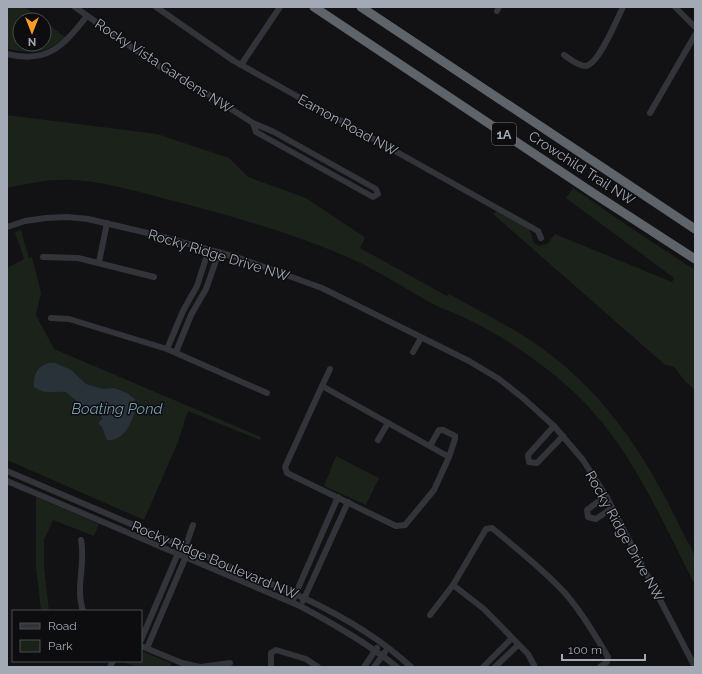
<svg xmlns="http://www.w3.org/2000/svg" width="702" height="674" viewBox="0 0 702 674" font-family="Raleway,sans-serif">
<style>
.green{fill:#1a221a}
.water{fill:#283238}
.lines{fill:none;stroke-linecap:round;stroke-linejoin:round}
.minor{stroke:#333439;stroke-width:6}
.highway{stroke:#5f636a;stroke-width:9}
.labels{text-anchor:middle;stroke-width:3;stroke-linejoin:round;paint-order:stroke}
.shield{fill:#0d0d0f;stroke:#767b83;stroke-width:1}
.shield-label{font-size:13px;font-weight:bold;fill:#a3aab5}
.street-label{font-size:14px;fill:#a3aab5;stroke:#0d0d0f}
.water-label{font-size:15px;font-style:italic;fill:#789db2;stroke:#0d0d0f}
</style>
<rect width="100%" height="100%" fill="#121214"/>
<g class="green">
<path d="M7 7H25L42 20H20V44H44V21L65 37C44 56 32 53 7 49Z"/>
<path d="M7 115 157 134 229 158 248 177 306 198 363 236 365 238 360 248 447 296 449 294C481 312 514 328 543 349 598 389 636 441 667 501 673 513 680 526 686 539 689 544 693 549 694 555 697 563 695 576 695 585 661 519 631 447 577 395 544 364 502 335 461 316 455 313 448 311 441 308 411 293 383 273 352 259 292 233 229 215 166 199 135 191 102 181 70 180 48 179 28 184 7 188Z"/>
<path d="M573 188 637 232 695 270V390L685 381 674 367 664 364 493 214 497 211 529 228 534 243 539 246 547 244 555 234 672 282 674 278 566 198Z"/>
<path d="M21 230 29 258 32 257 41 293 36 315 54 349 261 437 260 440 188 411 178 442 144 520 7 460V268L24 259 15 232Z"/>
<path d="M336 456 379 478 366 505 324 486Z"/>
<path d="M36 497 99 524 94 536 53 520 44 540V567L49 611H41L36 567Z"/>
<path d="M141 651 171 663V667H137L120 661H141Z"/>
</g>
<path class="water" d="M48 363H55L71 370 86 384 103 389 114 388 127 393 135 399 134 402 137 407C132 420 125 442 107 440L102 427 98 423 102 419 101 414C88 411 76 401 66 392 54 391 46 395 34 387 33 375 37 367 48 363Z"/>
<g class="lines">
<g class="minor">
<path d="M75 7 155 64 181 77 253 123 274 132 376 189 378 194 373 197 256 132 253 123"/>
<path d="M156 7 234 61 538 231 541 238"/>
<path d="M675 7 695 27"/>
<path d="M497 11 499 7"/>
<path d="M7 54C48 64 63 46 87 16"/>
<path d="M564 55C570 59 578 66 586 66 599 64 617 19 623 7"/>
<path d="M241 65 280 7"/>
<path d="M650 113 695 35"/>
<path d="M7 227 25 221 46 218 67 217 88 219 156 235 239 258 322 288 469 361 499 379 523 398 554 426 583 460 606 496 695 667"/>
<path d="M43 257 78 258 154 277"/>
<path d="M99 262 107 223"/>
<path d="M51 318 69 319 167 349 267 393"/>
<path d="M167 349 183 311 197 286 209 249"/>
<path d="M176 352 191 315 206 289 219 252"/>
<path d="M413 352 421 338"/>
<path d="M322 386 449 457 434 490 405 525 396 526 287 473 285 467Z"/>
<path d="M322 386 330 369"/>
<path d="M554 426 528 455 529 462 537 463 563 436"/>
<path d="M378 440 388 423"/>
<path d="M430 446 439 430H443L455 436V439L449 457"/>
<path d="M7 471 304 598C342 616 380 638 411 667"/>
<path d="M7 481 300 606C334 624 367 643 397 667"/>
<path d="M606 496 587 510 588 517 596 519 612 508"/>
<path d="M81 540C86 564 75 587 83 611"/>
<path d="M185 548 193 525"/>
<path d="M303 601 348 502"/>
<path d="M292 602 338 497"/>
<path d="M430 615 453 585"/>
<path d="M141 640 179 551"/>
<path d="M141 646 182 663 200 667"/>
<path d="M147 648 187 554"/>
<path d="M110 667 113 661"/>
<path d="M200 667 230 663"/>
<path d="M271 667V653L276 650 306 659 318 667"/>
<path d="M364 667 377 648"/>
<path d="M374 667 385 652"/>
<path d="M483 667 512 638"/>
<path d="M495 667 518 645"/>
<path d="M535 667 528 654 484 609 453 585 486 529 492 528C517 549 543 569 565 593 582 613 595 635 608 657L607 662 600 667"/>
</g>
<g class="highway">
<path d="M314 7 593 193 695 259"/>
<path d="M361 7 695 229"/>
</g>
</g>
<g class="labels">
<rect class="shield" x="492" y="123" width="24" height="22" rx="3"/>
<g class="shield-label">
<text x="504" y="139">1A</text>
</g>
<g class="street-label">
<text transform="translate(164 66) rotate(33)" y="5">Rocky Vista Gardens NW</text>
<text transform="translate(348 125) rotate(29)" y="5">Eamon Road NW</text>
<text transform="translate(582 168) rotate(33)" y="5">Crowchild Trail NW</text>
<text transform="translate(219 255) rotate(17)" y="5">Rocky Ridge Drive NW</text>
<text transform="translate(625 536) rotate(61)" y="5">Rocky Ridge Drive NW</text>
<text transform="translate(215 560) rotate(23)" y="5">Rocky Ridge Boulevard NW</text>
</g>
<g class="water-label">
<text x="117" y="414">Boating Pond</text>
</g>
</g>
<rect width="702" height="674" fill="none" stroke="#a3aab5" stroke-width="16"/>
<rect x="12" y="610" width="130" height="52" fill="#0d0d0f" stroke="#494c51"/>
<rect x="20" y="623" width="20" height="6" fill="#333439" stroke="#494c51"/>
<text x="48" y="630" font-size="12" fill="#a3aab5">Road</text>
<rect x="20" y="640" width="20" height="12" fill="#1a221a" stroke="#494c51"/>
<text x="48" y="650" font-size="12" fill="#a3aab5">Park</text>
<g transform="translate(32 32) rotate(180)"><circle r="19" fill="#0d0d0f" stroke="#494c51"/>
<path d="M0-3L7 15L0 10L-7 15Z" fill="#f99b25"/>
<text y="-6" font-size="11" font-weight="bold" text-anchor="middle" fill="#a3aab5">N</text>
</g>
<path d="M562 654v6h83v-6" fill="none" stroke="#a3aab5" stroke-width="2"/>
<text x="568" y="654" font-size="12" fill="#a3aab5" stroke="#0d0d0f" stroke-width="3" paint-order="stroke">100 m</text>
</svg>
